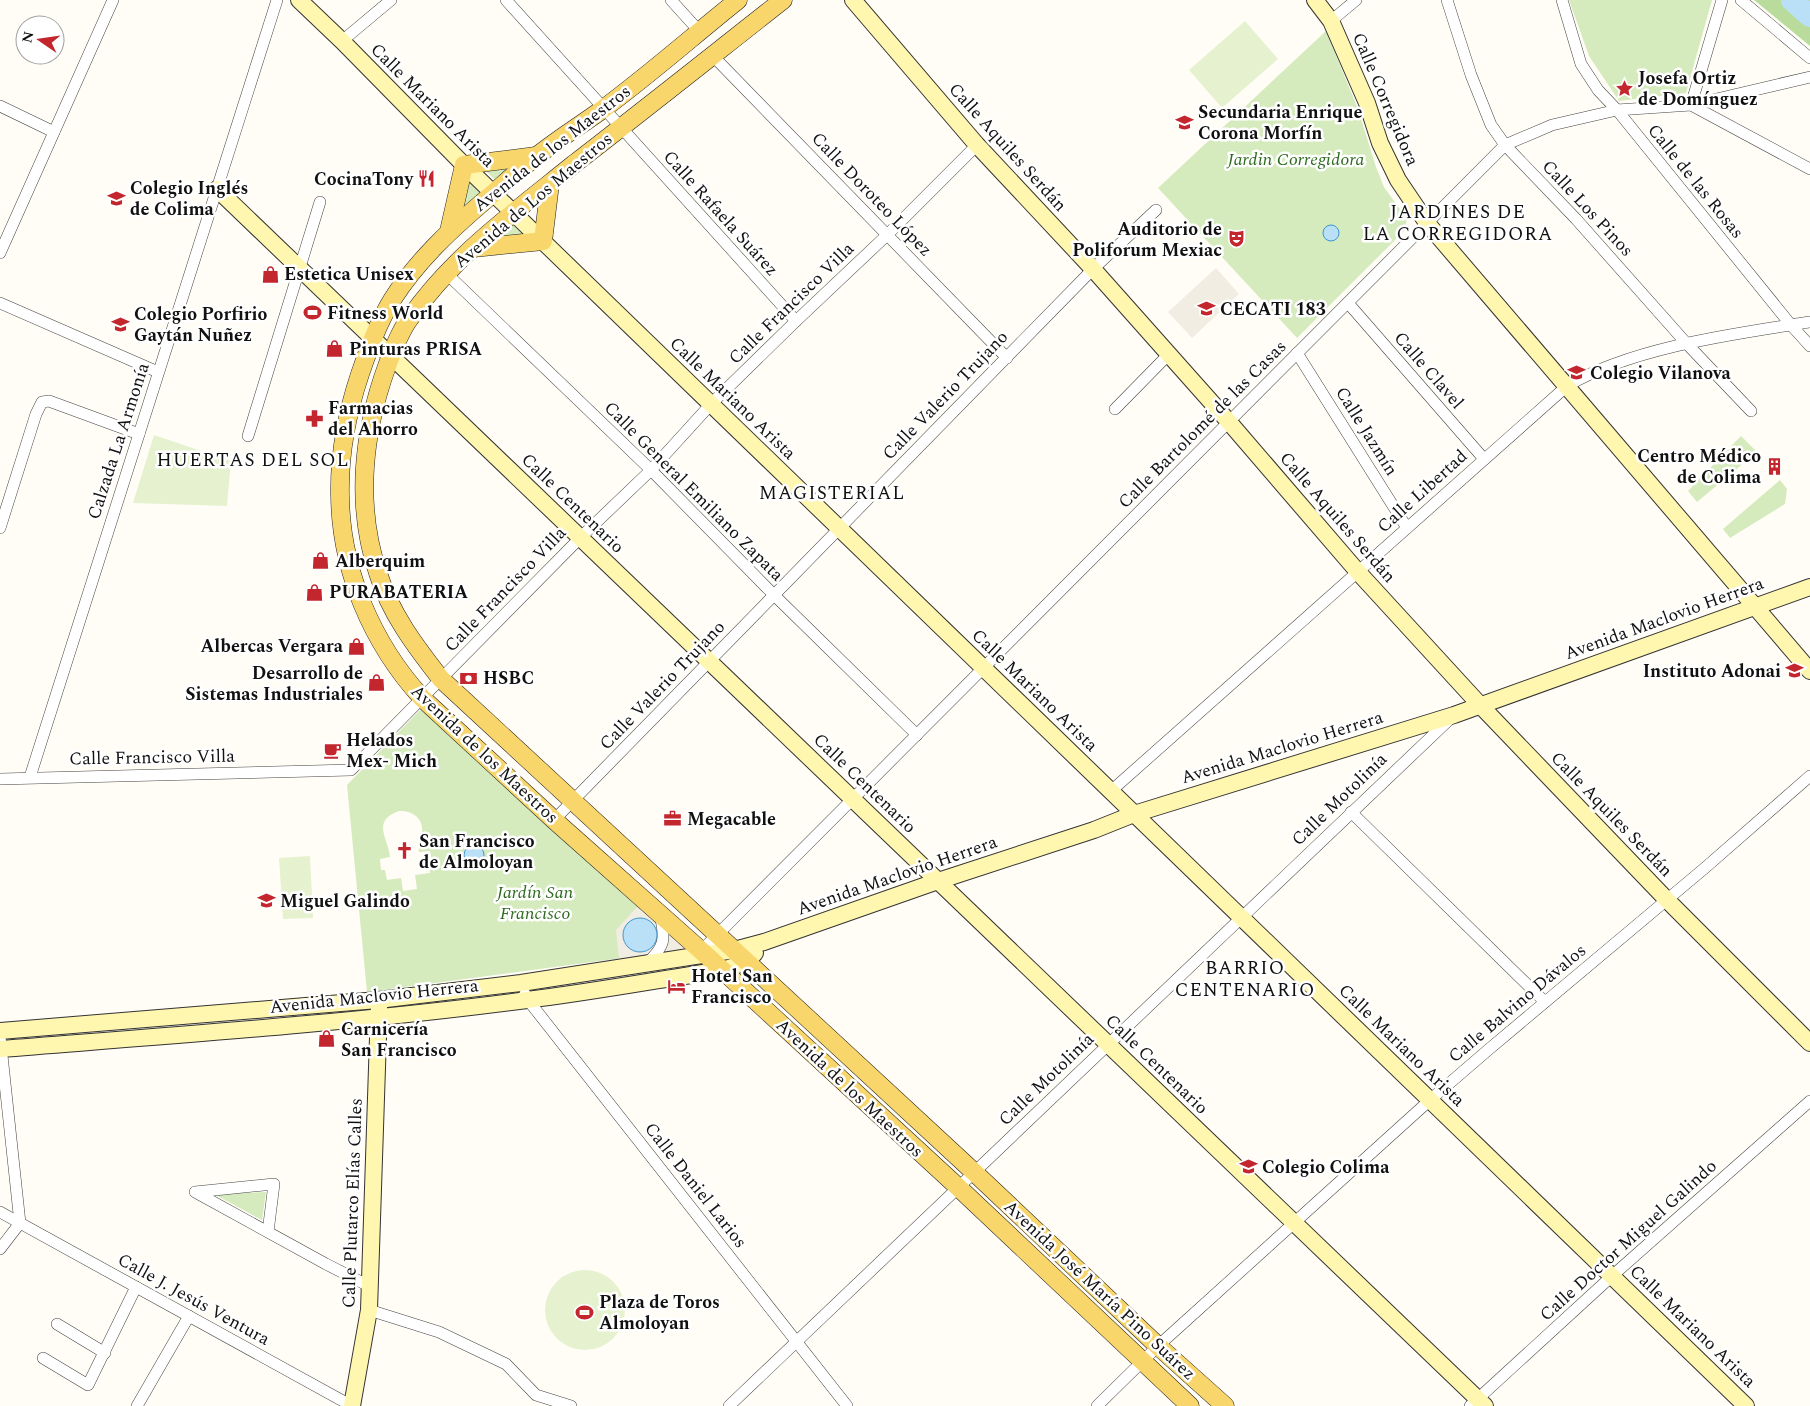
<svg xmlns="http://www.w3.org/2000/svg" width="1810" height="1406" viewBox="0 0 1810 1406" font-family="Spectral,serif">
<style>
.green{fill:#d5ebbd;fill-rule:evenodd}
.forest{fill:#b9dc9c}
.pitch{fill:#e6f2cf}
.plaza{fill:#f1ede2;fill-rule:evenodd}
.water{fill:#b9e0f7;stroke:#3f96cf}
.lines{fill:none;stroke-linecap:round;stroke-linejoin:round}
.river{stroke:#b9e0f7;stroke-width:22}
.street-casing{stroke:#444;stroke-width:12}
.secondary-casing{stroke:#333;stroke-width:18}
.primary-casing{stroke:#222;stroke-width:19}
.street{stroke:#fff;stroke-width:11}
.secondary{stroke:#fff6b0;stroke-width:16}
.primary{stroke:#f9d66b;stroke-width:18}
.labels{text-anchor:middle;stroke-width:5;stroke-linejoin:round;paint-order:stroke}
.poi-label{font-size:18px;font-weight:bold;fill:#111;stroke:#fff;text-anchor:start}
.street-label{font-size:18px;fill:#111;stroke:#fff}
.park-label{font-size:18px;font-style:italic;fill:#2f6b1f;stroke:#fff}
.neighbourhood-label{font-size:19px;letter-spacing:1px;fill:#111;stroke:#fff}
</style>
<rect width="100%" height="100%" fill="#fffdf5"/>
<g class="green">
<path d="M1569 0H1712L1686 93 1619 101 1589 56Z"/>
<path d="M1326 31 1358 109 1376 167 1384 187 1407 219 1405 230 1297 338 1158 188Z"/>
<path d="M520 163 498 183 482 167Z"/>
<path d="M468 180 481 194 461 211Z"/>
<path d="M513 222 527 237 492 240Z"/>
<path d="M1741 436 1757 452 1697 502 1688 491Z"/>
<path d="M1780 480 1787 489 1785 504 1730 538 1723 529Z"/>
<path d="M423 710 659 924 652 954 367 992 347 785 419 711ZM399 811C411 810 424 818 422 832 422 841 418 841 419 852L430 851 432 862 428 863 430 873 415 875 417 889 403 891 401 878 387 880 385 870H381L380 859 390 857C388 838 371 821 399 811Z"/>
<path d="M266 1192 262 1220 214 1194Z"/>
</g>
<path class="forest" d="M1754 0H1810V46Z"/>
<g class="pitch">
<path d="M1245 21 1278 59 1222 108 1189 70Z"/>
<path d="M154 435 231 461 227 506 133 503Z"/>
<path d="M310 856 313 918 283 919 279 858Z"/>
<circle cx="585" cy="1310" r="40"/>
</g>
<g class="plaza">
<path d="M1216 268 1239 294 1192 338 1168 312Z"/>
<path d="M638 906 659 924 661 935 652 954 619 959 616 930ZM640 918 650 922 647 950 642 951H636L627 946 623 936Z"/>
<path d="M666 929 685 946 683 950 661 954Z"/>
</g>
<g class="water">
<circle cx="1331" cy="233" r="8"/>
<circle cx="474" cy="855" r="10"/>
<circle cx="640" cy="935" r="17"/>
</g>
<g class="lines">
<path class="river" d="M1792 0 1810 16"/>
<defs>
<g id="street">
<path d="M506 0 796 321"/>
<path d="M671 0 699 31"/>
<path d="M1447 0 1471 75 1491 125 1505 145 1576 219 1687 344 1751 411"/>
<path d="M1562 0 1581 64 1598 90 1617 110 1791 325 1810 346"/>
<path d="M1722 0 1691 105 1810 169"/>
<path d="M1741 0 1810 58"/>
<path d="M1331 21 1356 0"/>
<path d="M342 41 391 0"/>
<path d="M712 55 1007 358"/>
<path d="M0 106 54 132"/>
<path d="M0 253 113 0"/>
<path d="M446 273 651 470 774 595 917 735"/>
<path d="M0 303 158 372"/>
<path d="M1348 303 1484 459"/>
<path d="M1297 353 1407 528"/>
<path d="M1115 409 1169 354"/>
<path d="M248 436 320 202"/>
<path d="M0 528 36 414 42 402 49 401 139 434"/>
<path d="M30 777 277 0"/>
<path d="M0 779 351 770 580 538 651 470 711 404 796 321 887 235 977 145"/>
<path d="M1111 791 1567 386C1633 347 1734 334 1810 322"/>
<path d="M1351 812 1545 1002"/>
<path d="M554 820 1093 269 1156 210"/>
<path d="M701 951 1505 145 1552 125 1617 110 1691 105 1810 77"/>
<path d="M646 964C665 947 666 939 660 915"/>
<path d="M525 994 528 1000 847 1406"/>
<path d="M0 1037 20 1223"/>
<path d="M0 1212 352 1406"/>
<path d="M268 1232 274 1184 195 1192 326 1264 369 1286"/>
<path d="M0 1249 20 1223"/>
<path d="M369 1310 439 1332 506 1364 536 1395 571 1406"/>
<path d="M57 1324 105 1353"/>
<path d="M43 1358 88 1385 136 1287"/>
<path d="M137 1406 189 1316"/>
<path d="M729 1406 1452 717"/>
<path d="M1097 1406 1158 1346 1430 1100 1488 1050 1706 867 1810 776"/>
<path d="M1470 1406 1612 1276 1810 1101"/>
</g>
<g id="secondary">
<path d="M299 0 342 41 464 165 1746 1406"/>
<path d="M853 0 977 145 1093 269 1229 422 1358 572 1480 705 1667 900 1810 1043"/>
<path d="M1315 0 1331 21 1367 103 1380 143 1398 180 1427 223 1810 671"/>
<path d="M217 189 1485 1406"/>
<path d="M0 1031 378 1000 521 983 734 950 764 942 938 881 1094 830 1134 814 1454 715 1810 587"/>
<path d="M0 1049C176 1035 352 1023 527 1000 592 992 657 980 722 970L747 962 755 953"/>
<path d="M352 1406 369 1310 379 1007"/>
</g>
<g id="primary">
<path d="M738 0C693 36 649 75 603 109 581 125 558 139 537 156 518 170 501 187 483 202 449 231 416 262 392 300 378 323 369 348 360 374 347 413 339 454 340 496 341 571 372 643 422 698L554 820 706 955 959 1188 1190 1406"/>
<path d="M783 0C713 55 644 110 574 164 516 211 453 256 410 318 400 331 393 350 387 366 363 432 355 505 378 573 390 613 416 647 441 679L975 1173 1158 1346 1225 1406"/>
<path d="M449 231 464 165 536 156"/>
<path d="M473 248 543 241 550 184"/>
</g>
</defs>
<use href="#street" class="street-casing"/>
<use href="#secondary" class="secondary-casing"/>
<use href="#primary" class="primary-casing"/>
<use href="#street" class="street"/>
<use href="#secondary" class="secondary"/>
<use href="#primary" class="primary"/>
</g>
<defs>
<symbol id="sight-bare" viewBox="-9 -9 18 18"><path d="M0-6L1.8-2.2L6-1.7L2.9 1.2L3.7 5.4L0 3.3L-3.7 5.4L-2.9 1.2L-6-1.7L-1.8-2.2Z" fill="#c4262e" stroke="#fff" stroke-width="2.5" paint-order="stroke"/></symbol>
<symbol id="school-bare" viewBox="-9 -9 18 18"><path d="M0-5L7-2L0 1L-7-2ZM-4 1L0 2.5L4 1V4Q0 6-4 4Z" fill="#c4262e" stroke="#fff" stroke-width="2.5" paint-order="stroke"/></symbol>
<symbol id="restaurant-bare" viewBox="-9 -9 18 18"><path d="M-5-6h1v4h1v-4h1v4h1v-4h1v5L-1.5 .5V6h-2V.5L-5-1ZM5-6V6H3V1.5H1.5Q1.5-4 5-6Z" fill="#c4262e" stroke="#fff" stroke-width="2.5" paint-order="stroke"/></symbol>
<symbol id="theatre-bare" viewBox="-9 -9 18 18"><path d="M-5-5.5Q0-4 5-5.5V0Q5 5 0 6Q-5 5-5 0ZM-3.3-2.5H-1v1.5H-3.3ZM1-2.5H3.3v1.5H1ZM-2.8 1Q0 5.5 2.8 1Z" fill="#c4262e" stroke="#fff" stroke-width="2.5" paint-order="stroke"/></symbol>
<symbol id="shop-bare" viewBox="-9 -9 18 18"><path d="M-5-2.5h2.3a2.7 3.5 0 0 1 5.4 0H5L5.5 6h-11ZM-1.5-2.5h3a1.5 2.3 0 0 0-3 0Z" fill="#c4262e" stroke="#fff" stroke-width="2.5" paint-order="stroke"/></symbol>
<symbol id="university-bare" viewBox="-9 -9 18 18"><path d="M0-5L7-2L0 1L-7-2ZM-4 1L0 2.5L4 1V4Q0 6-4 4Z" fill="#c4262e" stroke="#fff" stroke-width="2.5" paint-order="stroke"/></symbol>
<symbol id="stadium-bare" viewBox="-9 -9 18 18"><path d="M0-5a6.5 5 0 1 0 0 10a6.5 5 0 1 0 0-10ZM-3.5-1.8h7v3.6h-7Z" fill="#c4262e" stroke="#fff" stroke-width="2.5" paint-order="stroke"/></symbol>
<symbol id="pharmacy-bare" viewBox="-9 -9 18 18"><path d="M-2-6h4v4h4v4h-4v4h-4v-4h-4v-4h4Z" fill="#c4262e" stroke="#fff" stroke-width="2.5" paint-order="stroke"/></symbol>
<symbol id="building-bare" viewBox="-9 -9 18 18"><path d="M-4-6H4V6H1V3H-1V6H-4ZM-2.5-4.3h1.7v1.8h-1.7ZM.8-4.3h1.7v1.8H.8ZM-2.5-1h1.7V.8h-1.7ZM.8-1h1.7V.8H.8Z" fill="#c4262e" stroke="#fff" stroke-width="2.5" paint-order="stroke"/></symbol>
<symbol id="bank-bare" viewBox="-9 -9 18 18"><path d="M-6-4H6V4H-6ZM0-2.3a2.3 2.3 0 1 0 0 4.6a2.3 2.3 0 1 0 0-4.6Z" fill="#c4262e" stroke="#fff" stroke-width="2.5" paint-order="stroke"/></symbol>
<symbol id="cafe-bare" viewBox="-9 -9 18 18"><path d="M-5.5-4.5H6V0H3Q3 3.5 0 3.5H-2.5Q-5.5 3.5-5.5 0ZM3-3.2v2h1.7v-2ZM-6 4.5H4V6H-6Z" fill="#c4262e" stroke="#fff" stroke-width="2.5" paint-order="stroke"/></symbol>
<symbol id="office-bare" viewBox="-9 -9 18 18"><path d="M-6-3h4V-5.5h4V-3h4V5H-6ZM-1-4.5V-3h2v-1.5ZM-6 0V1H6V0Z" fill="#c4262e" stroke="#fff" stroke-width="2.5" paint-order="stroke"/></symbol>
<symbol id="church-bare" viewBox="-9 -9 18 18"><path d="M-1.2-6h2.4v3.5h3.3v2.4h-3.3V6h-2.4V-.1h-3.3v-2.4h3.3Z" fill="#c4262e" stroke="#fff" stroke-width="2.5" paint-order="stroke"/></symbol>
<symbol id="hotel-bare" viewBox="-9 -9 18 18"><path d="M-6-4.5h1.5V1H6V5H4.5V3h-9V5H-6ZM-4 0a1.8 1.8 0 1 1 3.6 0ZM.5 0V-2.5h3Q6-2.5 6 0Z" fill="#c4262e" stroke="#fff" stroke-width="2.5" paint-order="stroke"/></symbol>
</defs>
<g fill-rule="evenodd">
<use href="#sight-bare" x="1612" y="76" width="25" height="25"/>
<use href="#school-bare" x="1172" y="110" width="25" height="25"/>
<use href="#restaurant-bare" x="414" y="166" width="25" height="25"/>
<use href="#school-bare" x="104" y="186" width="25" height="25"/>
<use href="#theatre-bare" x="1224" y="226" width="25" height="25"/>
<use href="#shop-bare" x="258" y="262" width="25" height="25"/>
<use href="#university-bare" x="1194" y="296" width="25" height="25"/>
<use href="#stadium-bare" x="300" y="300" width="25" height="25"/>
<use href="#school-bare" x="108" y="312" width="25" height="25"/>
<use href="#shop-bare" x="322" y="336" width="25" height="25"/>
<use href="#school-bare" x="1564" y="360" width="25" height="25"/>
<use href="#pharmacy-bare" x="302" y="406" width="25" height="25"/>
<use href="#building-bare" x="1762" y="454" width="25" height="25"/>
<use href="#shop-bare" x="308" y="548" width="25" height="25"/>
<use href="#shop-bare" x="302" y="580" width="25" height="25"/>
<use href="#shop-bare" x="344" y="634" width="25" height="25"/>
<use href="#school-bare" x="1782" y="658" width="25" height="25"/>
<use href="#bank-bare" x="456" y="666" width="25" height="25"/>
<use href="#shop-bare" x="364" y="670" width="25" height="25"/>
<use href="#cafe-bare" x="320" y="738" width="25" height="25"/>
<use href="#office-bare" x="660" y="806" width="25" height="25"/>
<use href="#church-bare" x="392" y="838" width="25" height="25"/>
<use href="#school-bare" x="254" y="888" width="25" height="25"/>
<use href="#hotel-bare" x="664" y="974" width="25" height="25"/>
<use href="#shop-bare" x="314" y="1026" width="25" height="25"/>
<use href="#school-bare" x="1236" y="1154" width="25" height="25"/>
<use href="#stadium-bare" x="572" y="1300" width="25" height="25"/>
</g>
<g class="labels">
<g class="poi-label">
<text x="1638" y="84">Josefa Ortiz<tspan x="1638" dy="21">de Domínguez</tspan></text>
<text x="1198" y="118">Secundaria Enrique<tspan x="1198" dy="21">Corona Morfín</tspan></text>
<text x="413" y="185" text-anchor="end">CocinaTony</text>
<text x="130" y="194">Colegio Inglés<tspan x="130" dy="21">de Colima</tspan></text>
<text x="1222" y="235" text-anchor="end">Auditorio de<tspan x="1222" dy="21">Poliforum Mexiac</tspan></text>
<text x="284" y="280">Estetica Unisex</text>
<text x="1220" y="315">CECATI 183</text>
<text x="327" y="319">Fitness World</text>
<text x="134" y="320">Colegio Porfirio<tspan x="134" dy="21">Gaytán Nuñez</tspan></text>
<text x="349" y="355">Pinturas PRISA</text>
<text x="1590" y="379">Colegio Vilanova</text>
<text x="328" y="414">Farmacias<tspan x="328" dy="21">del Ahorro</tspan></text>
<text x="1761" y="462" text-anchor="end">Centro Médico<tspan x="1761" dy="21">de Colima</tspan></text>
<text x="335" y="567">Alberquim</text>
<text x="329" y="598">PURABATERIA</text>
<text x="343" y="652" text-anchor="end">Albercas Vergara</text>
<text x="1781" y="677" text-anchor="end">Instituto Adonai</text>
<text x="363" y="679" text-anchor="end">Desarrollo de<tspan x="363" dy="21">Sistemas Industriales</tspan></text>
<text x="483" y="684">HSBC</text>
<text x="346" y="746">Helados<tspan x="346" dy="21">Mex- Mich</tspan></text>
<text x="687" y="825">Megacable</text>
<text x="419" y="847">San Francisco<tspan x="419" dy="21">de Almoloyan</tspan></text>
<text x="280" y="907">Miguel Galindo</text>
<text x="691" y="982">Hotel San<tspan x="691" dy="21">Francisco</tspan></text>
<text x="341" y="1035">Carnicería<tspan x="341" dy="21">San Francisco</tspan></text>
<text x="1262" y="1173">Colegio Colima</text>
<text x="599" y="1308">Plaza de Toros<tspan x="599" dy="21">Almoloyan</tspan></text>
</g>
<g class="street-label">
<text transform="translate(1386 99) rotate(67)" y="6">Calle Corregidora</text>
<text transform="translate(433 105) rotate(45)" y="6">Calle Mariano Arista</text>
<text transform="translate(1008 147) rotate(48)" y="6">Calle Aquiles Serdán</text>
<text transform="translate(552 148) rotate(-38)" y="6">Avenida de los Maestros</text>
<text transform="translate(1696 181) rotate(51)" y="6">Calle de las Rosas</text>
<text transform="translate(872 194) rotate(46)" y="6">Calle Doroteo López</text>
<text transform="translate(533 200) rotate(-40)" y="6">Avenida de Los Maestros</text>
<text transform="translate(1588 208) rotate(47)" y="6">Calle Los Pinos</text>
<text transform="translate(721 213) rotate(48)" y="6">Calle Rafaela Suárez</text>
<text transform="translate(791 303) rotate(-44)" y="6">Calle Francisco Villa</text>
<text transform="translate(1429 370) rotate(49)" y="6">Calle Clavel</text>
<text transform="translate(945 395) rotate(-46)" y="6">Calle Valerio Trujano</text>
<text transform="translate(733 398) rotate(44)" y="6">Calle Mariano Arista</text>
<text transform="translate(1202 424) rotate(-45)" y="6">Calle Bartolomé de las Casas</text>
<text transform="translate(1367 431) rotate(58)" y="6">Calle Jazmín</text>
<text transform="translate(118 441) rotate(-72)" y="6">Calzada La Armonía</text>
<text transform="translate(694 491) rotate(45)" y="6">Calle General Emiliano Zapata</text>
<text transform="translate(1422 491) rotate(-42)" y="6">Calle Libertad</text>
<text transform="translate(573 503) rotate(44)" y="6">Calle Centenario</text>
<text transform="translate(1338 517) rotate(49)" y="6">Calle Aquiles Serdán</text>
<text transform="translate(505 589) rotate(-46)" y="6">Calle Francisco Villa</text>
<text transform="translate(1664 618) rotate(-20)" y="6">Avenida Maclovio Herrera</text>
<text transform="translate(662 685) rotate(-46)" y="6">Calle Valerio Trujano</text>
<text transform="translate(1035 690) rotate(44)" y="6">Calle Mariano Arista</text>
<text transform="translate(1282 747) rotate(-17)" y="6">Avenida Maclovio Herrera</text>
<text transform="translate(485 754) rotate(43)" y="6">Avenida de los Maestros</text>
<text transform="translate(152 757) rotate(-1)" y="6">Calle Francisco Villa</text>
<text transform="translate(865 783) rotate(44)" y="6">Calle Centenario</text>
<text transform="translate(1339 799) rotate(-44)" y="6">Calle Motolinía</text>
<text transform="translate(1612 814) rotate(46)" y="6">Calle Aquiles Serdán</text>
<text transform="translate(897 875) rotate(-19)" y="6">Avenida Maclovio Herrera</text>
<text transform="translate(374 996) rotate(-6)" y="6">Avenida Maclovio Herrera</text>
<text transform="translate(1517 1003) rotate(-40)" y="6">Calle Balvino Dávalos</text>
<text transform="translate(1402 1045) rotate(44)" y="6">Calle Mariano Arista</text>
<text transform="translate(1157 1064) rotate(44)" y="6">Calle Centenario</text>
<text transform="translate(1046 1079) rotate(-44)" y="6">Calle Motolinía</text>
<text transform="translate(850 1088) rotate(43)" y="6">Avenida de los Maestros</text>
<text transform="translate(696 1185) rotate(52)" y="6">Calle Daniel Larios</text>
<text transform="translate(352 1203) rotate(-88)" y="6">Calle Plutarco Elías Calles</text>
<text transform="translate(1628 1240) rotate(-42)" y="6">Calle Doctor Miguel Galindo</text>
<text transform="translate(1100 1290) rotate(43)" y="6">Avenida José María Pino Suárez</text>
<text transform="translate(194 1299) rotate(29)" y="6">Calle J. Jesús Ventura</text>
<text transform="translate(1693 1326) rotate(44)" y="6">Calle Mariano Arista</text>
</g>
<g class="park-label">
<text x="1296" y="165">Jardin Corregidora</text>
<text x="535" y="898">Jardín San<tspan x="535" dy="21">Francisco</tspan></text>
</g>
<g class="neighbourhood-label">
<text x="1458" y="218">JARDINES DE<tspan x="1458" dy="22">LA CORREGIDORA</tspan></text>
<text x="253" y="466">HUERTAS DEL SOL</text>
<text x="832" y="499">MAGISTERIAL</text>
<text x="1245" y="974">BARRIO<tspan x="1245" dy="22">CENTENARIO</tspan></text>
</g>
</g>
<g transform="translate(40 40) rotate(283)"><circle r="24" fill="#ffffff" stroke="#a0a0a0"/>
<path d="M0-4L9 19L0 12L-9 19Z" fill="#c4262e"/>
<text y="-8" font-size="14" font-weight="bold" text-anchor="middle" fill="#111111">N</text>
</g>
</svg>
